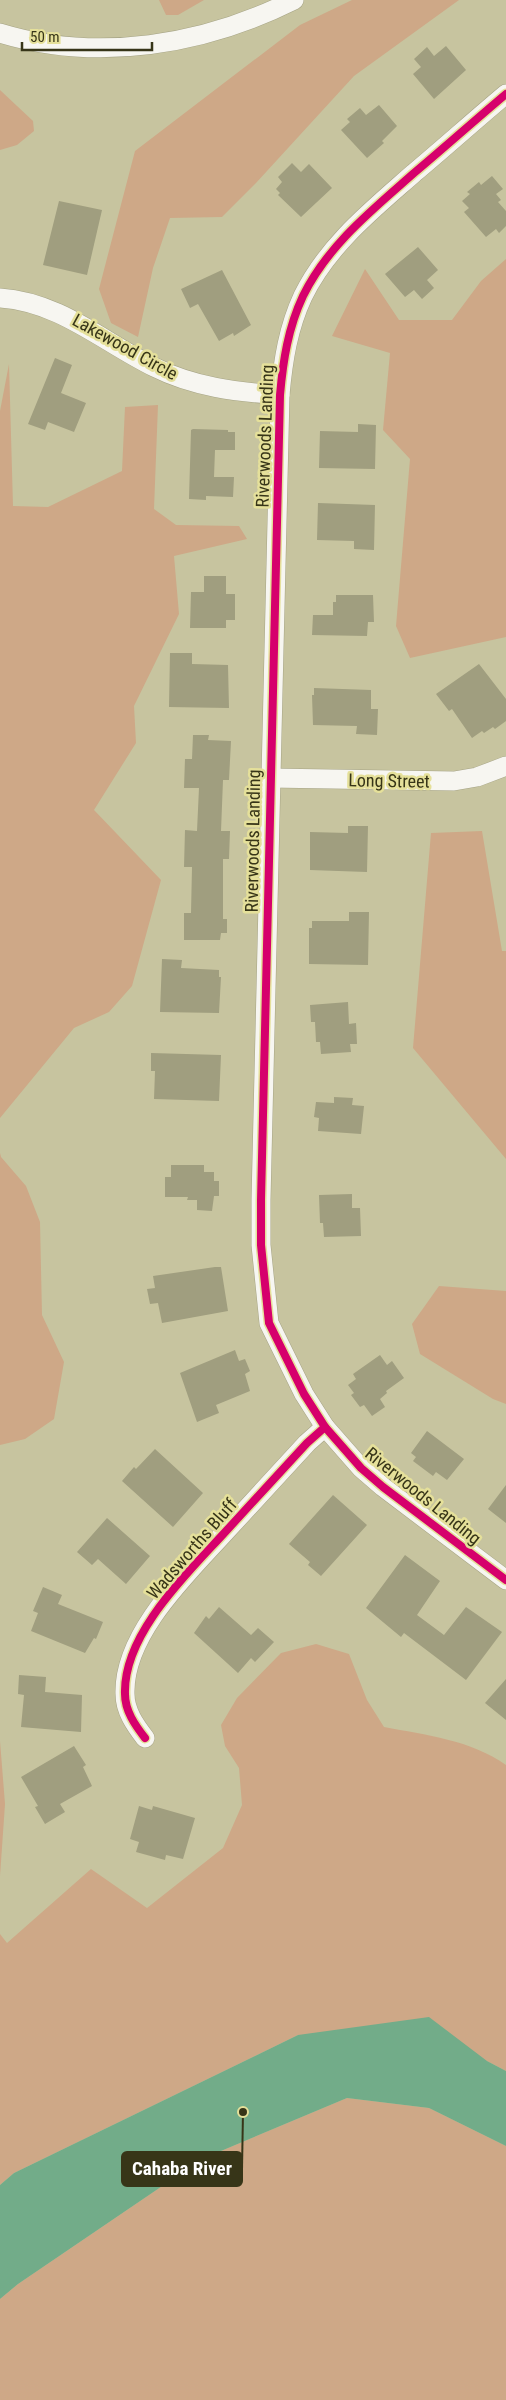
<svg xmlns="http://www.w3.org/2000/svg" width="506" height="2400" viewBox="0 0 506 2400" font-family="'Roboto Condensed',sans-serif">
<style>
.green{fill:#cea887}
.water{fill:#72ac89}
.building{fill:#a09e7f}
.lines{fill:none;stroke-linecap:round;stroke-linejoin:round}
.minor-casing{stroke:#a5a385;stroke-width:20}
.minor{stroke:#f7f6f1;stroke-width:19}
.cycleway-casing{stroke:#e5e09a;stroke-width:11}
.cycleway{stroke:#d6006c;stroke-width:8}
.labels{text-anchor:middle;stroke-width:5;stroke-linejoin:round;paint-order:stroke}
.street-label{font-size:18px;fill:#373518;stroke:#e5e09a}
.leader{fill:none;stroke:#373518;stroke-width:2}
.callout-dot{fill:#373518;stroke:#e5e09a;stroke-width:2}
.callout{fill:#373518;stroke:#373518;stroke-width:2}
.callout-label{font-size:19px;text-anchor:middle;font-weight:bold;fill:#fff}
</style>
<rect width="100%" height="100%" fill="#c7c49f"/>
<g class="green">
<path d="M159 0H204L178 15H166Z"/>
<path d="M352 0H459L354 76 256 183 222 217 170 218 153 268 138 337 111 323 99 289 135 151 300 25Z"/>
<path d="M0 90 33 121 34 131 17 145 0 150Z"/>
<path d="M506 259V637L410 658 396 626 410 459 383 430 390 353 332 336 365 269 399 320H452L481 281Z"/>
<path d="M9 364 13 506 48 507 122 471 125 407 158 405 154 509 176 525 239 526 247 539 174 556 179 614 134 706 136 743 94 810 161 880 132 986 109 1012 74 1028 0 1118V411Z"/>
<path d="M482 831 502 951H506V1159L413 1048 431 833Z"/>
<path d="M0 1153 1 1157 26 1186 40 1222 42 1315 64 1362 54 1419 25 1439 0 1445Z"/>
<path d="M439 1286 506 1291V1404L493 1399 420 1354 412 1324Z"/>
<path d="M316 1644 349 1654 367 1700 384 1727C426 1735 471 1740 506 1765V2071L487 2061 298 2035 14 2173 0 2185V1934L7 1943 91 1869 147 1908 223 1848 242 1805 239 1768 225 1746 221 1725 237 1698 281 1653Z"/>
<path d="M0 1741 5 1804 0 1876Z"/>
<path d="M347 2098 429 2108 506 2146V2400H0V2299L18 2284 202 2159Z"/>
</g>
<path class="water" d="M429 2017 487 2061 506 2071V2146L429 2108 347 2098 202 2159 18 2284 0 2299V2185L14 2173 298 2035Z"/>
<g class="building">
<path d="M446 46 466 70 434 99 413 74 421 67 414 59 427 47 434 56Z"/>
<path d="M379 105 397 126 382 141 384 143 367 158 341 130 350 122 347 119 360 108 366 115Z"/>
<path d="M292 163 301 172 309 164 332 188 301 217 278 195 280 193 276 189 282 182 278 177Z"/>
<path d="M492 176 503 189 496 194 501 200 498 202 506 211V226L499 233 496 229 486 237 464 212 469 208 462 201 470 194 467 192 479 182 481 185Z"/>
<path d="M59 201 102 210 87 275 43 265Z"/>
<path d="M418 247 438 270 427 280 434 288 422 299 414 290 405 297 385 274Z"/>
<path d="M222 270 251 325 234 336 233 333 219 341 198 304 190 308 181 289Z"/>
<path d="M55 358 72 365 61 393 86 403 74 432 48 422 45 430 28 424Z"/>
<path d="M358 424 376 425 375 469 319 468 320 431 358 432Z"/>
<path d="M193 429 228 430V432H235V450H215L214 477H234L233 497 206 496V500L189 499 191 430Z"/>
<path d="M318 503 375 505 374 550 354 549V541L317 540Z"/>
<path d="M204 576H226V594H235V620H226V628H190L191 592H204Z"/>
<path d="M336 595H373L374 622H368L367 636 312 635 313 615H333V602H336Z"/>
<path d="M170 653H192V664L228 665 229 708 169 707Z"/>
<path d="M479 664 506 699V721L495 729 493 727 484 733 482 731 472 738 452 709 449 711 436 694Z"/>
<path d="M314 688 371 690V709H378L377 735 356 734 357 726 313 725 312 695H314Z"/>
<path d="M193 735H209L208 740 231 741 229 780H223L221 831H230L229 859H223V919H227V933H221L220 940H184V913H191L192 867H184L185 830 197 831 199 788H184L185 759H192Z"/>
<path d="M348 826H368L367 872 310 870V832L348 833Z"/>
<path d="M349 912H369L368 965 309 964V928H312V921H349Z"/>
<path d="M162 959 182 960 181 968 219 970V977H221L219 1013 160 1012Z"/>
<path d="M348 1002 349 1024 356 1023 357 1044H350L351 1052 321 1054 320 1042H316L315 1022H311L310 1005Z"/>
<path d="M151 1053 221 1055 219 1101 154 1099 155 1071H151Z"/>
<path d="M334 1097 353 1098 352 1105 364 1106 361 1134 318 1131 319 1118 314 1117 316 1102 334 1103Z"/>
<path d="M171 1165H204V1172H214V1181H219V1196H214L212 1211 197 1210V1200H187L188 1197H165V1177H171Z"/>
<path d="M352 1194V1208H360L361 1236 324 1237 323 1223H320L319 1195Z"/>
<path d="M215 1267H221L228 1311 162 1323 158 1303 150 1304 147 1289 155 1288 153 1276Z"/>
<path d="M235 1350 239 1361 245 1359 250 1371 245 1374 250 1391 216 1405 219 1413 197 1422 180 1373Z"/>
<path d="M380 1355 387 1365 392 1361 404 1378 386 1391 387 1393 380 1399 385 1407 372 1416 364 1405 360 1407 351 1395 354 1393 348 1385 356 1379 353 1374Z"/>
<path d="M427 1431 464 1459 447 1480 436 1472 433 1476 413 1461 416 1457 411 1453Z"/>
<path d="M155 1449 203 1493 173 1527 122 1481 134 1467 136 1469Z"/>
<path d="M506 1485V1523L488 1509Z"/>
<path d="M333 1495 367 1525 321 1576 308 1565 310 1562 289 1544Z"/>
<path d="M107 1518 150 1556 126 1584 98 1559 92 1565 77 1552Z"/>
<path d="M405 1555 440 1581 417 1615 444 1635 466 1607 502 1632 466 1680 404 1633 401 1637 366 1608Z"/>
<path d="M43 1587 62 1595 58 1604 103 1622 96 1639 94 1638 85 1653 31 1631 38 1613 33 1611Z"/>
<path d="M219 1607 251 1635 258 1628 274 1642 255 1662 251 1658 238 1673 194 1633 206 1616 209 1619Z"/>
<path d="M19 1675 46 1677 45 1692 82 1695 81 1732 21 1727 24 1695 18 1694Z"/>
<path d="M506 1679V1720L485 1703Z"/>
<path d="M74 1746 86 1765 83 1767 92 1786 60 1804 65 1812 45 1824 35 1807 38 1806 21 1777Z"/>
<path d="M139 1806 152 1810 153 1806 195 1818 183 1859 166 1855 165 1860 136 1852 139 1842 130 1839Z"/>
</g>
<g class="lines">
<defs>
<g id="minor">
<path d="M0 33C98 63 204 45 294 0"/>
<path d="M506 94C475 120 445 147 414 173 372 210 328 245 303 296 288 328 283 361 280 395L261 1200V1245L269 1323 304 1394 325 1427 361 1468 383 1487 506 1580"/>
<path d="M0 298C60 302 103 342 154 367 194 387 236 392 280 395"/>
<path d="M270 778 454 781 477 777 506 766"/>
<path d="M145 1738C135 1725 125 1711 125 1694 123 1633 189 1572 227 1530 254 1501 280 1472 307 1443L325 1427"/>
</g>
</defs>
<use href="#minor" class="minor-casing"/>
<use href="#minor" class="minor"/>
<defs>
<g id="cycleway">
<path d="M506 94C475 120 445 147 414 173 372 210 328 245 303 296 288 328 283 361 280 395L261 1200V1245L269 1323 304 1394 325 1427 361 1468 383 1487 506 1580"/>
<path d="M145 1738C135 1725 125 1711 125 1694 123 1633 189 1572 227 1530 254 1501 280 1472 307 1443L325 1427"/>
</g>
</defs>
<use href="#cycleway" class="cycleway-casing"/>
<use href="#cycleway" class="cycleway"/>
</g>
<g class="labels">
<g class="street-label">
<text transform="translate(125 347) rotate(29)" y="6">Lakewood Circle</text>
<text transform="translate(265 436) rotate(-88)" y="6">Riverwoods Landing</text>
<text transform="translate(389 781) rotate(1)" y="6">Long Street</text>
<text transform="translate(253 841) rotate(-89)" y="6">Riverwoods Landing</text>
<text transform="translate(423 1496) rotate(39)" y="6">Riverwoods Landing</text>
<text transform="translate(192 1549) rotate(-49)" y="6">Wadsworths Bluff</text>
</g>
</g>
<path class="leader" d="M243 2112L242 2169"/>
<circle class="callout-dot" cx="243" cy="2112" r="5"/>
<rect class="callout" x="122" y="2152" width="120" height="34" rx="5"/>
<g class="callout-label">
<text x="182" y="2175">Cahaba River</text>
</g>
<path d="M22 42v8h130v-8" fill="none" stroke="#373518" stroke-width="2.5"/>
<text x="30" y="42" font-size="15" fill="#373518" stroke="#e5e09a" stroke-width="4" paint-order="stroke">50 m</text>
</svg>
